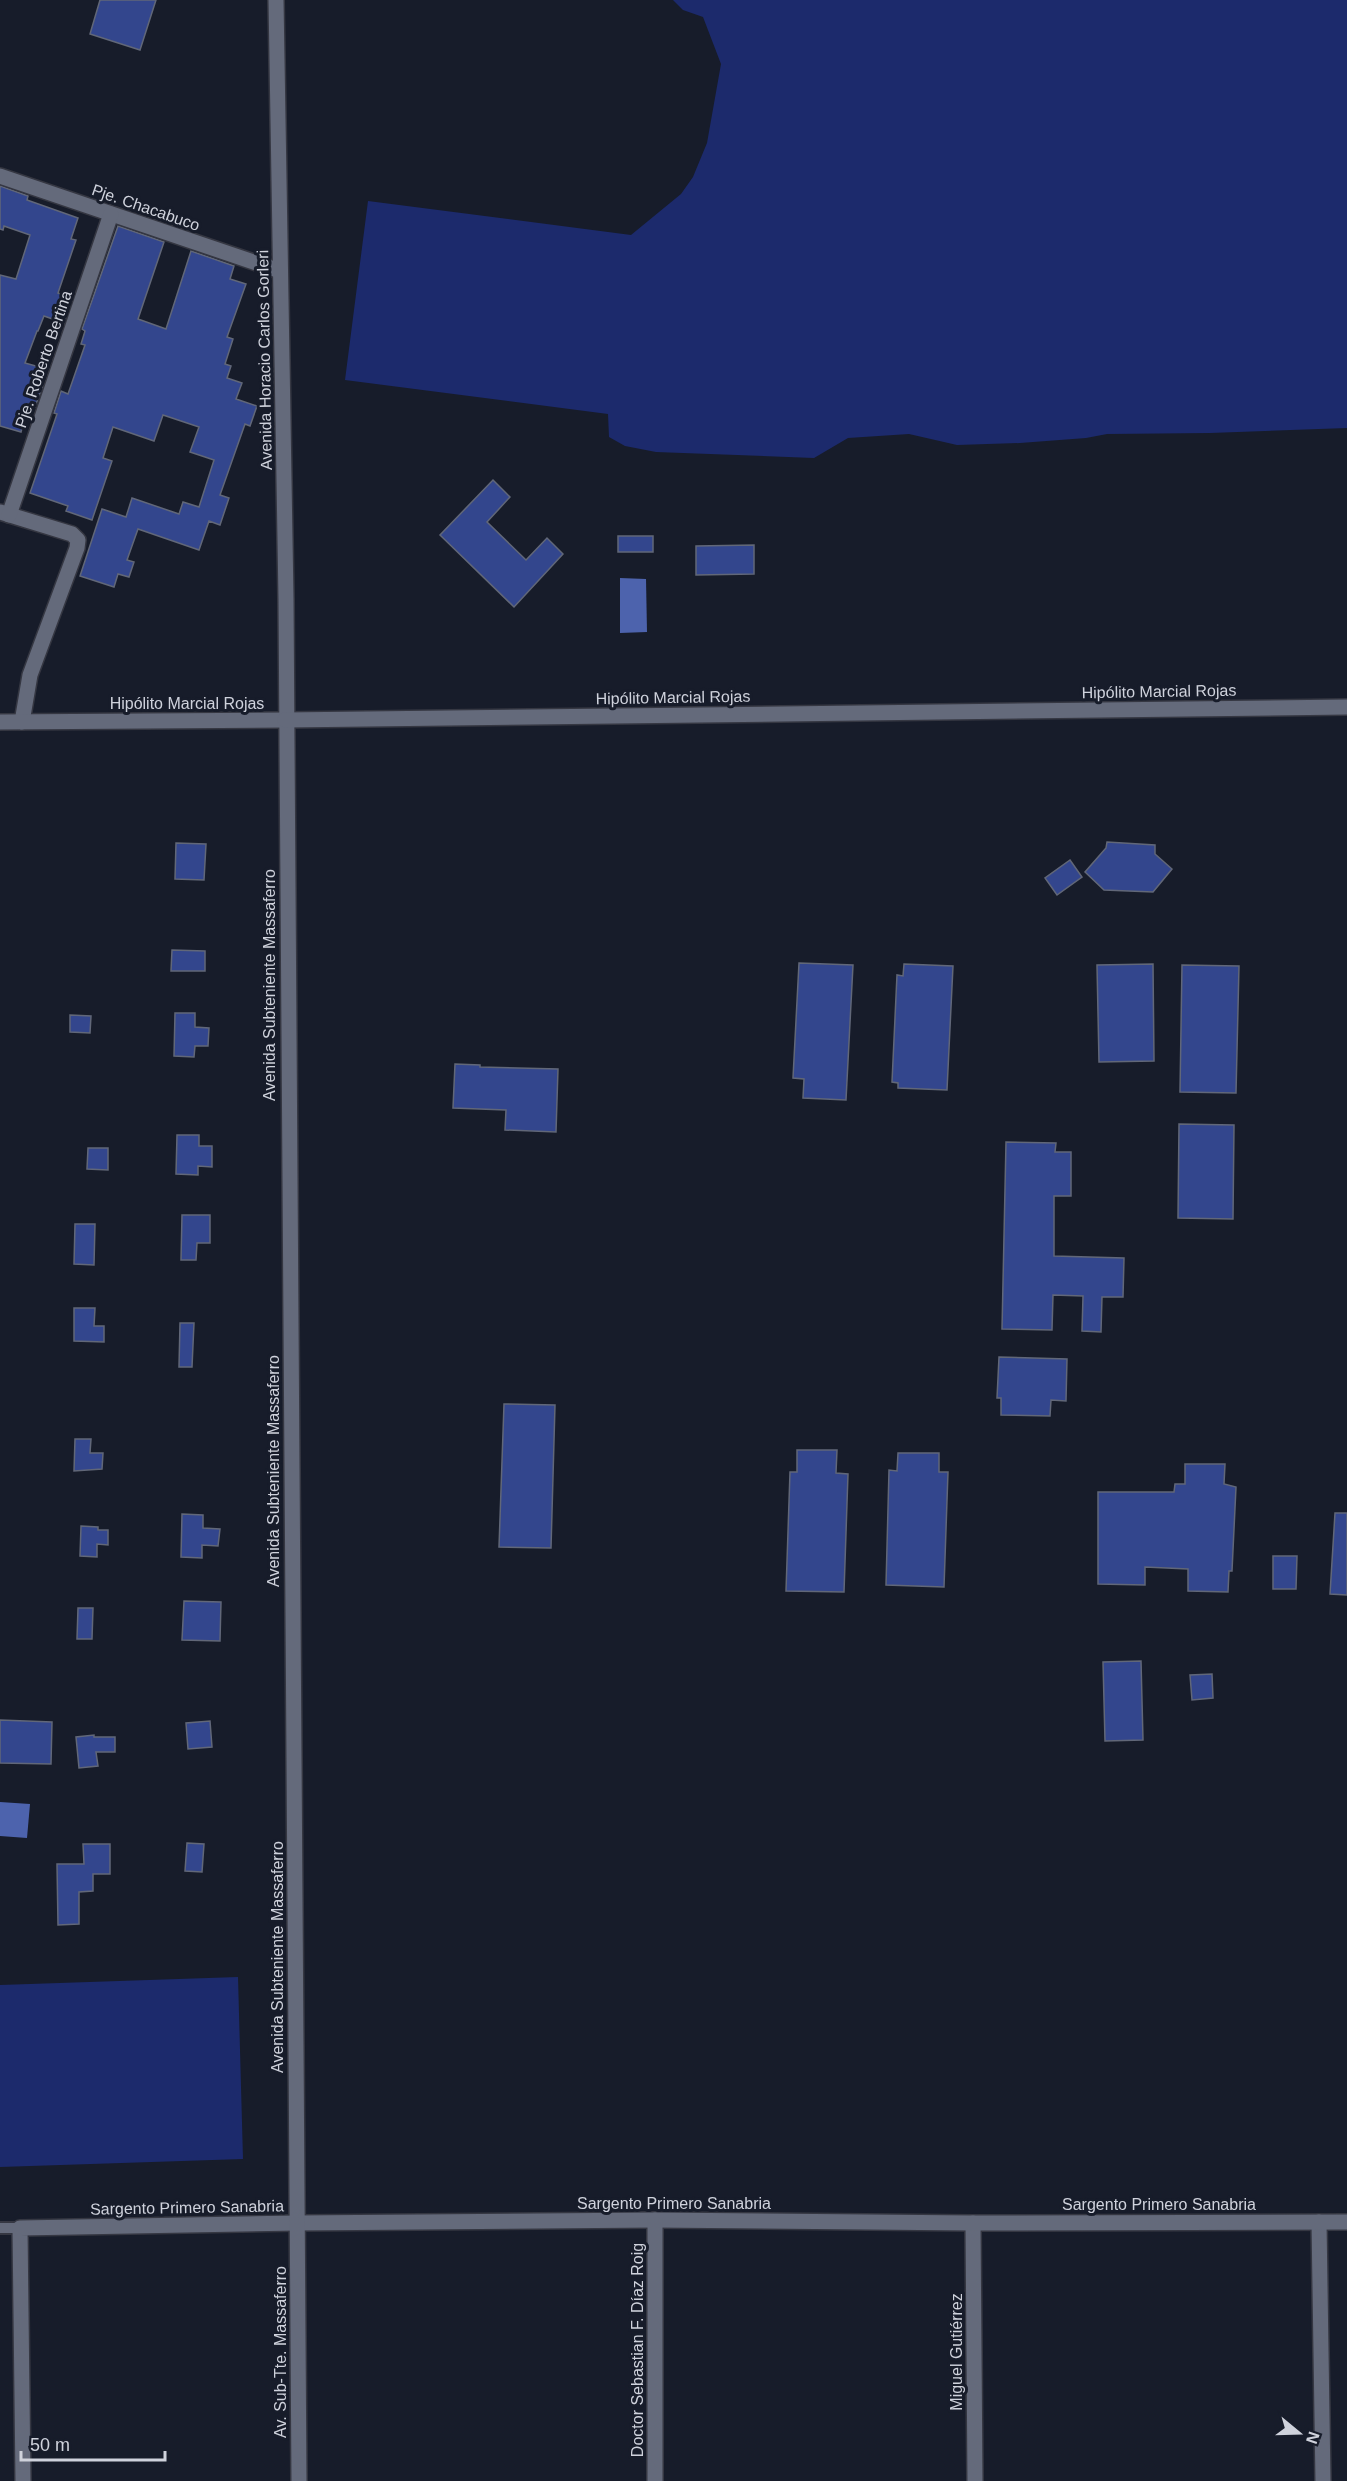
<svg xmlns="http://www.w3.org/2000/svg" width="1347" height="2481" viewBox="0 0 1347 2481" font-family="Arial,sans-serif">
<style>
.green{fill:#1c2a6c}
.water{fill:#4d63ad}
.building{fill:#33468d;stroke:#616778;stroke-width:1.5}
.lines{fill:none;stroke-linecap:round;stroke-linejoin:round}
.service-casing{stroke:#353742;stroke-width:14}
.minor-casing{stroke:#353742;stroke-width:18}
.secondary-casing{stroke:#353742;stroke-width:18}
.service{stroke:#646a7b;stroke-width:10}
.minor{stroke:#646a7b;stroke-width:15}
.secondary{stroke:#646a7b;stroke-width:15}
.labels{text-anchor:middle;stroke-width:6;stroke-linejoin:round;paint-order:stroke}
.street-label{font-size:16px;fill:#cfd2dc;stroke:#171c2a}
</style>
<rect width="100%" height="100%" fill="#171c2a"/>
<g class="green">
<path d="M673 0H1347V428L1210 433 1107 434 1086 438 1020 443 957 445 909 434 848 438 814 458 656 452 625 446 609 437 608 414 345 380 368 201 631 235 681 194 693 177 707 143 721 64 703 17 683 10Z"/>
<path d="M238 1977 243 2159 0 2167V1985Z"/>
</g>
<g class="water">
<path d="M620 578 646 579 647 632 620 633Z"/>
<path d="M0 1802 30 1804 27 1838 0 1836Z"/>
</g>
<g class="building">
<path d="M100 0H156L140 50 90 34Z"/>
<path d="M0 186 28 196 27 200 78 218 71 239 76 240 58 293 72 298 64 323 44 316 38 331H37L25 363 43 368 38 384 43 385 35 407 28 404 21 432 0 426V275L16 279 30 235 4 226 3 230 0 229Z"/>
<path d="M118 226 164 242 138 319 166 329 191 251 234 266 230 279 246 284 227 337 233 339 225 364 231 366 227 378 242 383 236 399 257 406 250 426 245 424 220 495 229 498 220 525 209 521 199 550 138 529 127 560 134 562 129 577 118 574 114 587 80 576 102 509 126 517 132 498 179 514 183 502 199 507 214 460 190 452 199 427 163 415 154 441 113 427 103 458 112 461 92 520 66 511 68 506 30 493 57 414 54 413 61 391 68 394 85 345 81 344 85 331 82 329Z"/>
<path d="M493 480 510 497 487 522 526 560 547 538 563 554 514 607 440 535Z"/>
<rect x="618" y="536" width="35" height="16"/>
<path d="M754 545V574L696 575V546Z"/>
<path d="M1107 842 1155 845V854L1172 869 1153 892 1104 890 1085 872 1106 848Z"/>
<path d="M176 843 206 844 204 880 175 879Z"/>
<path d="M1070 860 1082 877 1057 895 1045 878Z"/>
<path d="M172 950 205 951V971H171Z"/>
<path d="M799 963 853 965 846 1100 803 1098 804 1079 793 1078Z"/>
<path d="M904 964 953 966 947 1090 898 1088V1083L892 1082 897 975 903 976Z"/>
<path d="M1153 964 1154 1061 1099 1062 1097 965Z"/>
<path d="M1182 965 1239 966 1236 1093 1180 1092Z"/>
<path d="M175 1013H195V1027L209 1028 208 1046H195L194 1057 174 1056Z"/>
<path d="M70 1015 91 1016 90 1033 70 1032Z"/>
<path d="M455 1064 480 1065V1067L558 1069 556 1132 505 1130 506 1110 453 1108Z"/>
<path d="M1179 1124 1234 1125 1233 1219 1178 1218Z"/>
<path d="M177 1135H199V1146H212V1167L198 1166V1175L176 1174Z"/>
<path d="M1006 1142 1056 1143 1055 1152H1071V1196H1054V1256L1124 1258 1123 1297H1102L1101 1332 1082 1331 1083 1296 1053 1295 1052 1330 1002 1329Z"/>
<path d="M88 1148H108V1170L87 1169Z"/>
<path d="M182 1215H210V1243H197L196 1260H181Z"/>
<path d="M75 1224H95L94 1265 74 1264Z"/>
<path d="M74 1308H95L94 1326H104V1342L74 1341Z"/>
<path d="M180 1323H194L192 1367H179Z"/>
<path d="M999 1357 1067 1359 1066 1401 1051 1400 1050 1416 1001 1415V1398H997Z"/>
<path d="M504 1404 555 1405 551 1548 499 1547Z"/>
<path d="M75 1439H91L90 1453H103L102 1469 74 1471Z"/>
<path d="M797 1450H837L836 1473 848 1474 844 1592 786 1591 790 1472H797Z"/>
<path d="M898 1453H939V1472H948L944 1587 886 1585 889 1470 897 1471Z"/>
<path d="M1185 1464H1225L1224 1484 1236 1487 1232 1571H1229L1228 1592 1188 1591V1569L1145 1567V1585L1098 1584V1492H1174L1175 1484H1185Z"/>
<path d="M1335 1513H1347V1595L1330 1594Z"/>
<path d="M182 1514 203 1515V1528L220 1529 218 1546 202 1545V1558L181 1557Z"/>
<path d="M81 1526 98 1527V1530H108V1545L97 1544V1557L80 1556Z"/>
<path d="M1273 1556H1297L1296 1589H1273Z"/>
<path d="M184 1601 221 1602 220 1641 182 1640Z"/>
<path d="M78 1608H93L92 1639H77Z"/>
<path d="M1141 1661 1143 1740 1105 1741 1103 1662Z"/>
<path d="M1212 1674 1213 1698 1192 1700 1190 1675Z"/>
<path d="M0 1720 52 1722 51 1764 0 1763Z"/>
<path d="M210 1721 212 1747 188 1749 186 1723Z"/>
<path d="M94 1735V1737H115V1752H96L98 1766 79 1768 76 1737Z"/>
<path d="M187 1843 204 1844 202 1872 185 1871Z"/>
<path d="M83 1844H110V1874H93V1891L79 1892V1924L58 1925 57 1864H84Z"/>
</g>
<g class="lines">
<defs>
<path id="service" d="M0 2228H20"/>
<g id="minor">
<path d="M0 176 280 271"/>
<path d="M0 512 72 534 78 540 77 548 30 675 22 722"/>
<path d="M9 515 111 214"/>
<path d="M0 722 285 720"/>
<path d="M1319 2222 1323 2481"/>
<path d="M973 2223 975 2481"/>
<path d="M23 2481 20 2228 297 2223 655 2220 973 2223 1347 2222"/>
<path d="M655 2481V2220"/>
</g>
<g id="secondary">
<path d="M276 0 286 599 299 2481"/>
<path d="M285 720 1347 707"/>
</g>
</defs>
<use href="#service" class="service-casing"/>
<use href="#minor" class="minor-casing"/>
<use href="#secondary" class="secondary-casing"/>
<use href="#service" class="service"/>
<use href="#minor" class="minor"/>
<use href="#secondary" class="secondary"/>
</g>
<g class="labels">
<g class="street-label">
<text transform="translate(146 207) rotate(19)" y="6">Pje. Chacabuco</text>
<text transform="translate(43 359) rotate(-71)" y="6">Pje. Roberto Bertina</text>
<text transform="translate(264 360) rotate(-91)" y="6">Avenida Horacio Carlos Gorleri</text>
<text transform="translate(1159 691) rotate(-1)" y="6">Hipólito Marcial Rojas</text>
<text transform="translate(673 697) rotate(-1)" y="6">Hipólito Marcial Rojas</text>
<text x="187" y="709">Hipólito Marcial Rojas</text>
<text transform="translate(269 985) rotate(-90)" y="6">Avenida Subteniente Massaferro</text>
<text transform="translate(273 1471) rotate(-90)" y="6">Avenida Subteniente Massaferro</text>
<text transform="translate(277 1957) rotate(-90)" y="6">Avenida Subteniente Massaferro</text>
<text x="674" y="2209">Sargento Primero Sanabria</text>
<text x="1159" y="2210">Sargento Primero Sanabria</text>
<text transform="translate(187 2207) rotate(-1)" y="6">Sargento Primero Sanabria</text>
<text transform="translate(637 2350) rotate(-90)" y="6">Doctor Sebastian F. Díaz Roig</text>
<text transform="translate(280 2352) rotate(-90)" y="6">Av. Sub-Tte. Massaferro</text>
<text transform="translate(956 2352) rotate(-90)" y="6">Miguel Gutiérrez</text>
</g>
</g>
<g transform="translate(1299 2433) rotate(109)" stroke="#171c2a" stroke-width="4.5" paint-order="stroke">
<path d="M0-4.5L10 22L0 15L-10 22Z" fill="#cfd2dc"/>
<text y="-9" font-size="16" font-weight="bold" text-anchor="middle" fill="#cfd2dc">N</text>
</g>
<path d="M21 2451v9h144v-9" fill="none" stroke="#cfd2dc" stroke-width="3"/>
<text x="30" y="2451" font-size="18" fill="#cfd2dc" stroke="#171c2a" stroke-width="4.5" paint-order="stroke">50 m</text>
</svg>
